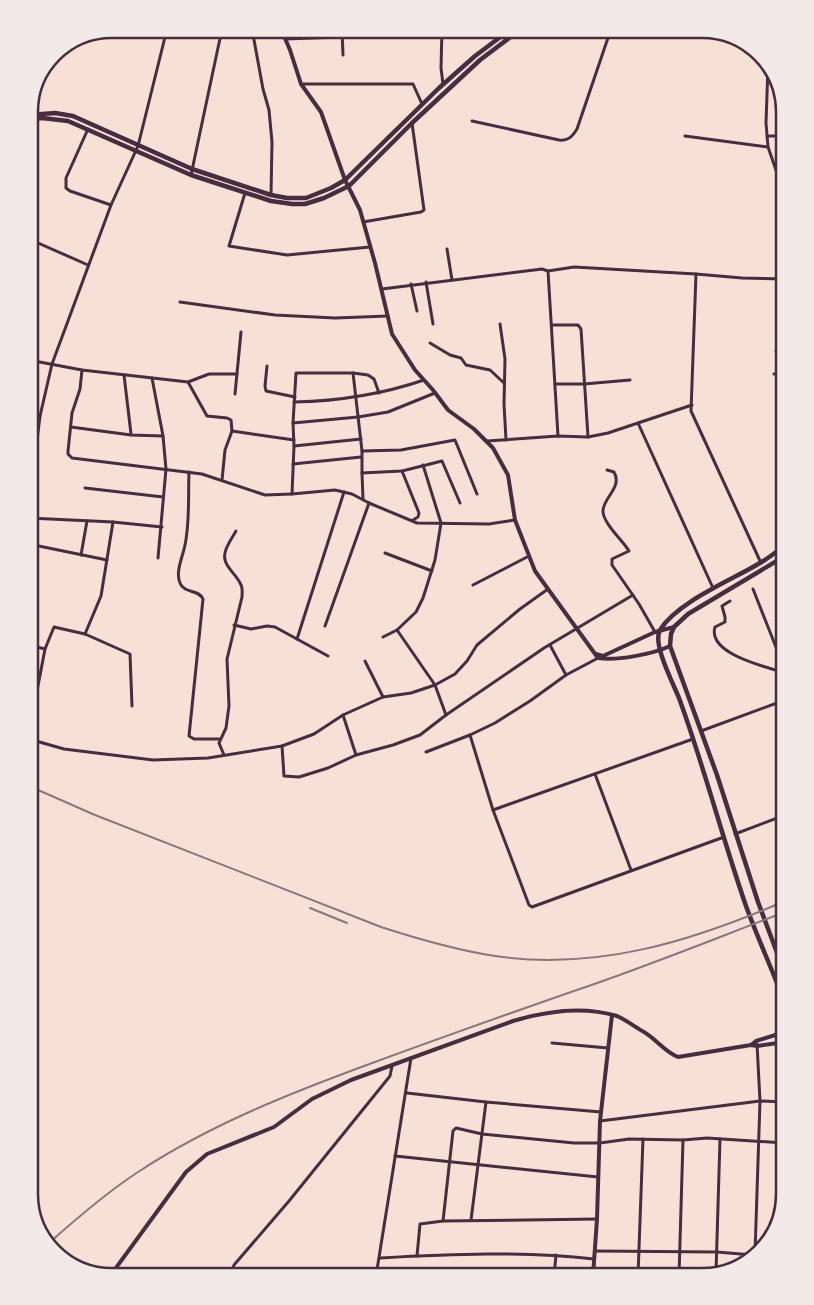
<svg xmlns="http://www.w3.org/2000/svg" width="814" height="1305" viewBox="0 0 814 1305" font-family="Montserrat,sans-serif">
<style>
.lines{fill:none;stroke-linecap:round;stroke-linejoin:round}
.minor{stroke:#4a2c40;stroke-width:3}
.tertiary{stroke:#4a2c40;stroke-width:4}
.primary{stroke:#4a2c40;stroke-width:4.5}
.rail{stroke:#8f747c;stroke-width:2}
.rim{fill:none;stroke:#4a2c40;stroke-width:2.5}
</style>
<rect width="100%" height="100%" fill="#f7e1d7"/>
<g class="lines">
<g class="minor">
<path d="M252 29 263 89 269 110 272 142 271 195"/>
<path d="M342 29 343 55"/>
<path d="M442 29 441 68 443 84"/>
<path d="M285 39 399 35"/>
<path d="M768 65 766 123 768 147 785 196"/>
<path d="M301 84H413L422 104"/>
<path d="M472 121 559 140C568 141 572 137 577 129L611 29"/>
<path d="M88 129 66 178V188L70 191 111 205"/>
<path d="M685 136 768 147"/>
<path d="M767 136H785"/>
<path d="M778 174 785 172"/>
<path d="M191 175 222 29"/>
<path d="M245 193 229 246 287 255 370 247"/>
<path d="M363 222 421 212 424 210 412 123"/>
<path d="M29 239 88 265"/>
<path d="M447 249 452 280"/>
<path d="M548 271 574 267 696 274"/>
<path d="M426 282 433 324"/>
<path d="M411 284 417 311"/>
<path d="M382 289 542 269 548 271 558 436"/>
<path d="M180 302 275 315 335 318 388 316"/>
<path d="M500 324 505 359 504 404 506 440"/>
<path d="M552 325H578L581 329 588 437"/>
<path d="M430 343 450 355 461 358 466 365 490 370 504 383"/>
<path d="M776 351 785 348"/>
<path d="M29 360 82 370 188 382 209 374H237"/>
<path d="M267 366 265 386 266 391 295 397"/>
<path d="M82 370 80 389 72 413 68 451V454L72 458 202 474 265 495 292 494"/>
<path d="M353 373 362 451V473L402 471 442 461 460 503"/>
<path d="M774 374 785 372"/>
<path d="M124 375 131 434"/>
<path d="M152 378 163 436 166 469 158 558"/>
<path d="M188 382 207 416 227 418 231 420 232 431 225 450 222 480"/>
<path d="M555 384H584L630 380"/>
<path d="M379 393 374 379 368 375 353 373H296L293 423 294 446 292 494 335 490 352 494 369 503 417 523 489 524 515 520"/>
<path d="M235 394 241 332"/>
<path d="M294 402C340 401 380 395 424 380"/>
<path d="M29 416H40"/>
<path d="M293 423 358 417 388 412 435 393"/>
<path d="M638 423 713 588"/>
<path d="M71 427 131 435 163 436"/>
<path d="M232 431 294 440"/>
<path d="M487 441 558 436 588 437 608 433 692 405"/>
<path d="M294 446 361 439"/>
<path d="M362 451 401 450 455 440 477 494"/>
<path d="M293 464 361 457"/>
<path d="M607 470 614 472C623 488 602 498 603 512 604 524 623 541 629 551L612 559V565L639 604 655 632"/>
<path d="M402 471 419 513 418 517 413 520"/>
<path d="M189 472C188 496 190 522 185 545 183 556 175 572 180 583 184 594 199 589 203 599L189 736 194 739H219"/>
<path d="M362 473 363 499"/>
<path d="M85 488 163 497"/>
<path d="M29 504 40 416 52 364 111 205 138 146 167 29"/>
<path d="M29 518 113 522 162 527"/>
<path d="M29 544 107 560"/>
<path d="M385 553 432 571"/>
<path d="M81 555 87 521"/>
<path d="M761 563 691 411 696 274 742 278 785 279"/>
<path d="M473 585 529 556"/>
<path d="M548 589 520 609 477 645 467 661 455 674 435 685 411 693 383 697 343 715 314 734 282 746 284 776 299 777 328 768 356 755 393 745 420 735 446 715 544 648 633 595"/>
<path d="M753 589 785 670"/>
<path d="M730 601 722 606 725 617V622L715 627C707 654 767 667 785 673"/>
<path d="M234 625 251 629 267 626 275 627 328 656"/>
<path d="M325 626 369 503"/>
<path d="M397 630 435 685 446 715"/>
<path d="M85 634 101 596 113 522"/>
<path d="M383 637 397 630 416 612 423 598 435 560 441 523 423 465"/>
<path d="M297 639 344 492"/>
<path d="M29 645 45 649"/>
<path d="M550 645 566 675"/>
<path d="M365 661 383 697"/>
<path d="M343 715 356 755"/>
<path d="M701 731 785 700"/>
<path d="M29 733 45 649 54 627 85 634 130 654 132 706"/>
<path d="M470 735 493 810"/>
<path d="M29 739 64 749 153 760 208 758 282 746"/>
<path d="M693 739 493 810 529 905 532 907 724 837"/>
<path d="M426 752 470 735 495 723 530 701 566 675 600 657"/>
<path d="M224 755 219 743 226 728 229 706 227 659 242 597C242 593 243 589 241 585 237 574 222 566 225 553 226 546 232 538 236 531"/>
<path d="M595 774 631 870"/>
<path d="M735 834 785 815"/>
<path d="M552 1043 608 1048"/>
<path d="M407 1093 486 1102 601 1112"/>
<path d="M600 1121 760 1101 785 1102"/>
<path d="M395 1156 598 1177"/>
<path d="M471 1220 486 1102"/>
<path d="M443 1221 453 1131 456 1128 482 1134 574 1143H600L629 1139 683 1140 707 1138 785 1143"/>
<path d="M595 1251 717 1252 753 1255"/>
<path d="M755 1253 760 1101 757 1044"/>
<path d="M417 1256 420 1224 443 1221 597 1219"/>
<path d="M380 1258C450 1254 524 1251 594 1259"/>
<path d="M716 1273 720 1139"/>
<path d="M230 1276 234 1265 289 1201 390 1076 392 1066"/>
<path d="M376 1276 411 1058"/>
<path d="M554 1276 556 1255"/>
<path d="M638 1276 643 1139"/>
<path d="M679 1276 683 1140"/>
</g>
<g class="tertiary">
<path d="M281 29 290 50 301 84 321 112 345 180 360 210 375 263 392 334 415 370 433 390 448 410 474 429 493 448 508 475 515 520 535 571 598 658C617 661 653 654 670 646"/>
<path d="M596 654 603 656 655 632 674 627"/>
<path d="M779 1034 785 1016"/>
<path d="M751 1045 756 1041 785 1032"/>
<path d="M110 1276 186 1172 207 1154 274 1127 312 1099 351 1080 513 1021C546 1011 584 1006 617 1016 626 1020 635 1027 644 1032 656 1039 665 1052 678 1057L751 1045 757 1046 785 1042"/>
<path d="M593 1276 597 1219 600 1121 612 1015"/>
</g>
<g class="primary">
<path d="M29 115 55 113 73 116 192 169 271 195 287 198H306L331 188 345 180 439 88 475 56 511 29"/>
<path d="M29 120 42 118 68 121 191 175 271 201 292 204H305L324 198 349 186 412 123 480 60 521 29"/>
<path d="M785 974 758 902 717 775 670 646 671 634 674 627 688 614 785 556"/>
<path d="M785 1004C773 971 758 939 746 906 722 837 704 766 679 698 673 683 652 643 660 630 677 602 732 580 760 563 769 558 776 551 785 547"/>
</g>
<g class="rail">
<path d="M29 786 95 815 381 927C418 939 456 950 495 956 598 971 692 941 785 901"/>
<path d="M310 908 347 923"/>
<path d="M49 1243C77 1218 106 1193 138 1172 211 1124 293 1092 375 1062 440 1038 505 1015 571 992 643 968 714 939 785 912"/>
</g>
</g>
<path d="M0 0H814V1305H0ZM112 38H702A74 74 0 0 1 776 112V1194A74 74 0 0 1 702 1268H112A74 74 0 0 1 38 1194V112A74 74 0 0 1 112 38Z" fill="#f1eae7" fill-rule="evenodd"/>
<path class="rim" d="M112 38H702A74 74 0 0 1 776 112V1194A74 74 0 0 1 702 1268H112A74 74 0 0 1 38 1194V112A74 74 0 0 1 112 38Z"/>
</svg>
